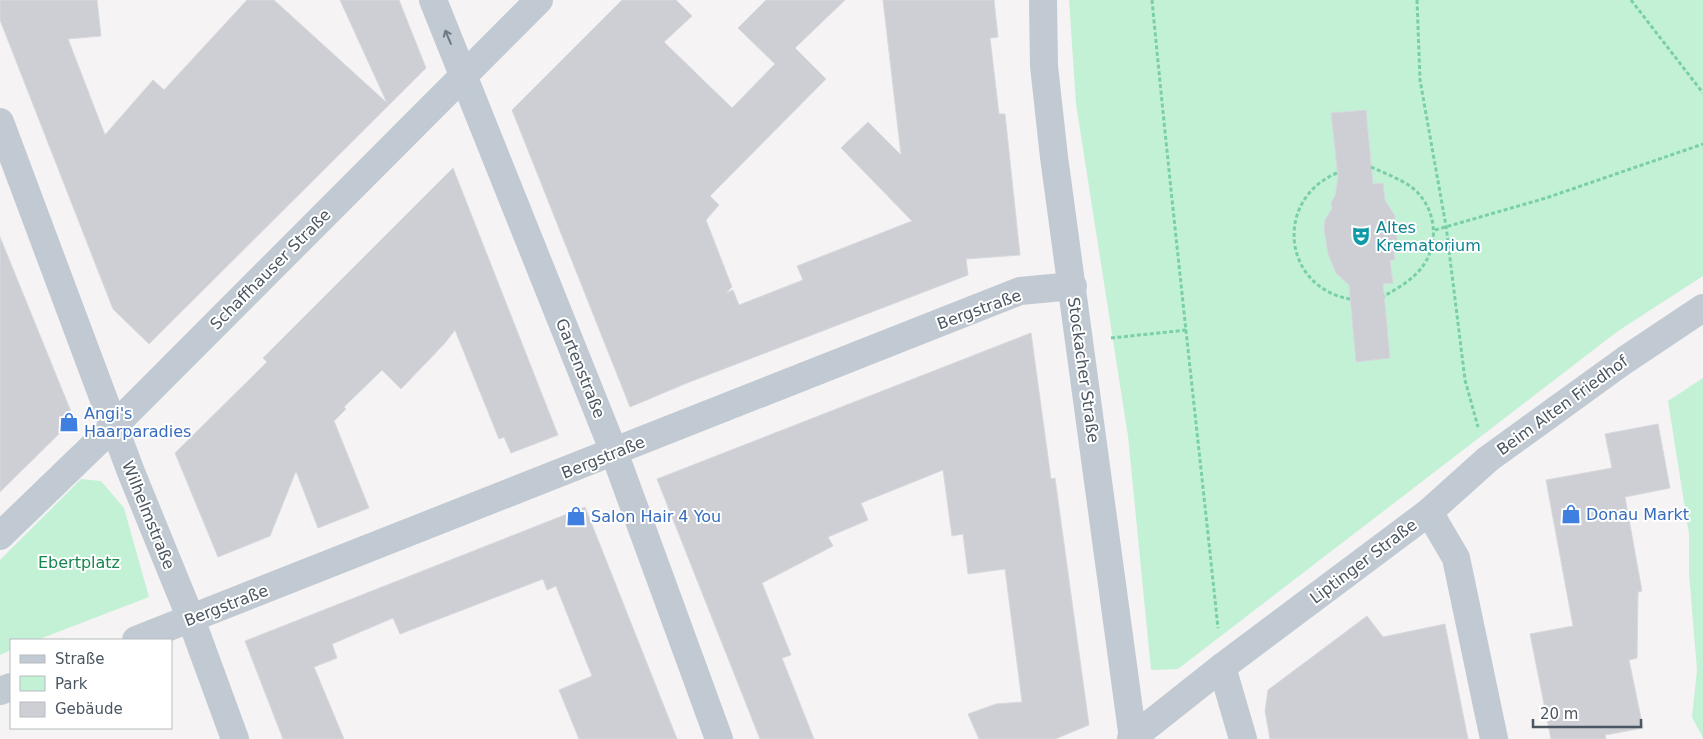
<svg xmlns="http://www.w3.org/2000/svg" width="1703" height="739" viewBox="0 0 1703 739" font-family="'DejaVu Sans',sans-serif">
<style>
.green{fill:#c3f1d5}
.building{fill:#cdcfd5;stroke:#d7d9de}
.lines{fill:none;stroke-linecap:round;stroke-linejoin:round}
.path{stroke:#7ad0a6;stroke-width:3;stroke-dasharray:4 2.5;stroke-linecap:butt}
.minor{stroke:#c1cad2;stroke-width:28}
.oneway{stroke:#6e7983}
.labels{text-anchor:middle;stroke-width:4;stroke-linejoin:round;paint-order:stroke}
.culture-label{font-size:16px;fill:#0d838f;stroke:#fff;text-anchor:start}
.street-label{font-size:16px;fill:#4a5661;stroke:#fff}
.shop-label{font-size:16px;fill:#366cbe;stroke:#fff;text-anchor:start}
.park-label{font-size:16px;fill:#17864f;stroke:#fff}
</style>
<rect width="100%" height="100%" fill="#f5f3f3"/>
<g class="green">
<path d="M1069 0H1703V276L1618 331 1178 669 1151 670 1128 436 1076 104Z"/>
<path d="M1703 378V738L1692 717 1697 670 1689 573V534L1668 401Z"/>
<path d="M81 479 101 481 124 508 149 597 37 640H11V650L0 655V560Z"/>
</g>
<g class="building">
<path d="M0 0H97L101 36 68 39 105 135 153 80 164 90 247 0H274L387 103 340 0H399L426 68 149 344 113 309 0 20Z"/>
<path d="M622 0H676L692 16 664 42 732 108 775 64 738 28 766 0H845L795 48 826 79 710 196 719 205 706 220 732 287 726 293 733 290 739 305 803 280 797 266 912 221 841 148 868 122 901 155 883 0H994L998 37 990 38 999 114H1005L1020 255 966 259 968 275 687 383 630 407 512 110Z"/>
<path d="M1366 110 1373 184 1383 183 1385 200 1395 216 1398 249 1394 253 1395 259 1390 261 1393 283 1383 284 1390 358 1356 362 1349 285 1336 273 1328 254 1324 228 1325 220 1332 208 1331 202 1335 196 1338 177 1331 113Z"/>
<path d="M453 168 558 435 511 453 504 437 499 439 455 330 445 343 401 389 382 370 344 407 346 409 334 421 369 508 318 528 296 471 270 536 218 557 175 453 267 362 263 358Z"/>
<path d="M0 237 74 419 0 492Z"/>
<path d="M1031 333 1051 479 1055 478 1089 725 1055 739H979L968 714 996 704 1022 702 1005 569 968 574 963 534 952 536 943 470 861 503 868 520 828 537 833 546 762 583 791 655 782 658 814 739H760L657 479Z"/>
<path d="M1658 424 1670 488 1625 497 1642 591 1638 592 1637 658 1629 660 1643 728 1605 735 1606 739H1551L1530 634 1573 626 1546 480 1612 468 1605 434Z"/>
<path d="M585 507 677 739H579L559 690 592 676 556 586 547 590 543 579 400 634 393 618 332 644 337 658 314 667 344 739H283L245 641Z"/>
<path d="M1367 616 1383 637 1445 624 1468 739H1270L1265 711 1268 690Z"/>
</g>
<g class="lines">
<g class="path">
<path d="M1152 0C1172 210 1196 419 1218 628"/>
<path d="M1417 0 1420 80 1446 226 1465 380 1478 427"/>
<path d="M1631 0 1703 93"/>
<path d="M1371 167C1384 173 1398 178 1410 186 1438 206 1442 249 1416 274 1407 283 1395 290 1384 296"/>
<path d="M1337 173C1274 199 1282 287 1350 299"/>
<path d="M1435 230 1546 198 1703 144"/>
<path d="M1111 338 1187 330"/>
</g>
<g class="minor">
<path d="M433 0 614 452 719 739"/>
<path d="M1043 0 1044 66 1054 157 1133 739"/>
<path d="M0 122 131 472 191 619 235 739"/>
<path d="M1429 512 1456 558 1494 739"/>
<path d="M0 536 115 425 539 0"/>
<path d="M136 640 1020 291 1073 286"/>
<path d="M1222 667 1243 739"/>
<path d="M0 691 11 687"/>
<path d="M1131 739 1222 667 1429 512 1488 459 1625 360 1703 308"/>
</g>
</g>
<defs><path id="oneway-shaft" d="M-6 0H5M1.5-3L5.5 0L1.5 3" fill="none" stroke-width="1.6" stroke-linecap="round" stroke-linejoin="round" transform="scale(1.25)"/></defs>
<use class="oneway" href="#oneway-shaft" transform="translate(448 37) rotate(-113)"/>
<defs>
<symbol id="theatre-bare" viewBox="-9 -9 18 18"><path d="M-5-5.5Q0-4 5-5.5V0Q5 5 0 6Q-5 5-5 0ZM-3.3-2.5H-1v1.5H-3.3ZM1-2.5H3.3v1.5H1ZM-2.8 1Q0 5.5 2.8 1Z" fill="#0f9aa8" stroke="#fff" stroke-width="2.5" paint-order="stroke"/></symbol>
<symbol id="shop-bare" viewBox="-9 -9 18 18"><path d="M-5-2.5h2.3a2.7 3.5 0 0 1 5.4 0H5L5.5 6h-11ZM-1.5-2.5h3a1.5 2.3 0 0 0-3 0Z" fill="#3f7fe0" stroke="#fff" stroke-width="2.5" paint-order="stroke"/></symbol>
</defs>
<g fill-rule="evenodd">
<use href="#theatre-bare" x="1347" y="222" width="28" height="28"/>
<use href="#shop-bare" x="55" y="408" width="28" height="28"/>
<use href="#shop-bare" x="1557" y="500" width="28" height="28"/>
<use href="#shop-bare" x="562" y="502" width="28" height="28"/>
</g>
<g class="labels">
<g class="culture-label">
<text x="1376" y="233">Altes<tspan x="1376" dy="18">Krematorium</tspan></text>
</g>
<g class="street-label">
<text transform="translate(270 269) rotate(-45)" y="6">Schaffhauser Straße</text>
<text transform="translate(979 309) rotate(-20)" y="6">Bergstraße</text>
<text transform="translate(581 368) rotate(68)" y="6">Gartenstraße</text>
<text transform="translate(1084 370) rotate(82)" y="6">Stockacher Straße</text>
<text transform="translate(1562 405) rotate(-36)" y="6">Beim Alten Friedhof</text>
<text transform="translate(603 457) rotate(-22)" y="6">Bergstraße</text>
<text transform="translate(149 515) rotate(68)" y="6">Wilhelmstraße</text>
<text transform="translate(1363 561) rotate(-37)" y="6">Liptinger Straße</text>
<text transform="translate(226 605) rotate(-21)" y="6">Bergstraße</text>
</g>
<g class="shop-label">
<text x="84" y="419">Angi's<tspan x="84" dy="18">Haarparadies</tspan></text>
<text x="1586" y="520">Donau Markt</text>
<text x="591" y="522">Salon Hair 4 You</text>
</g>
<g class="park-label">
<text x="79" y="568">Ebertplatz</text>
</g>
</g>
<rect x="10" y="639" width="162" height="90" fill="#ffffff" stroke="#b7bbc0"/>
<rect x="20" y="655" width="25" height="8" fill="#c1cad2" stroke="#b7bbc0"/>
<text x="55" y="664" font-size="15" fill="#4a5661">Straße</text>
<rect x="20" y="676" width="25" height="15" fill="#c3f1d5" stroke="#b7bbc0"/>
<text x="55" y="689" font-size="15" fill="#4a5661">Park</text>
<rect x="20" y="702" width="25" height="15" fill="#cdcfd5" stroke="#b7bbc0"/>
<text x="55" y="714" font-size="15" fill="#4a5661">Gebäude</text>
<path d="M1533 719v8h108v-8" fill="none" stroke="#4a5661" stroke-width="2.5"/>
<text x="1540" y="719" font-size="15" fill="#4a5661" stroke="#ffffff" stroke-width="4" paint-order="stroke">20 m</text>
</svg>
